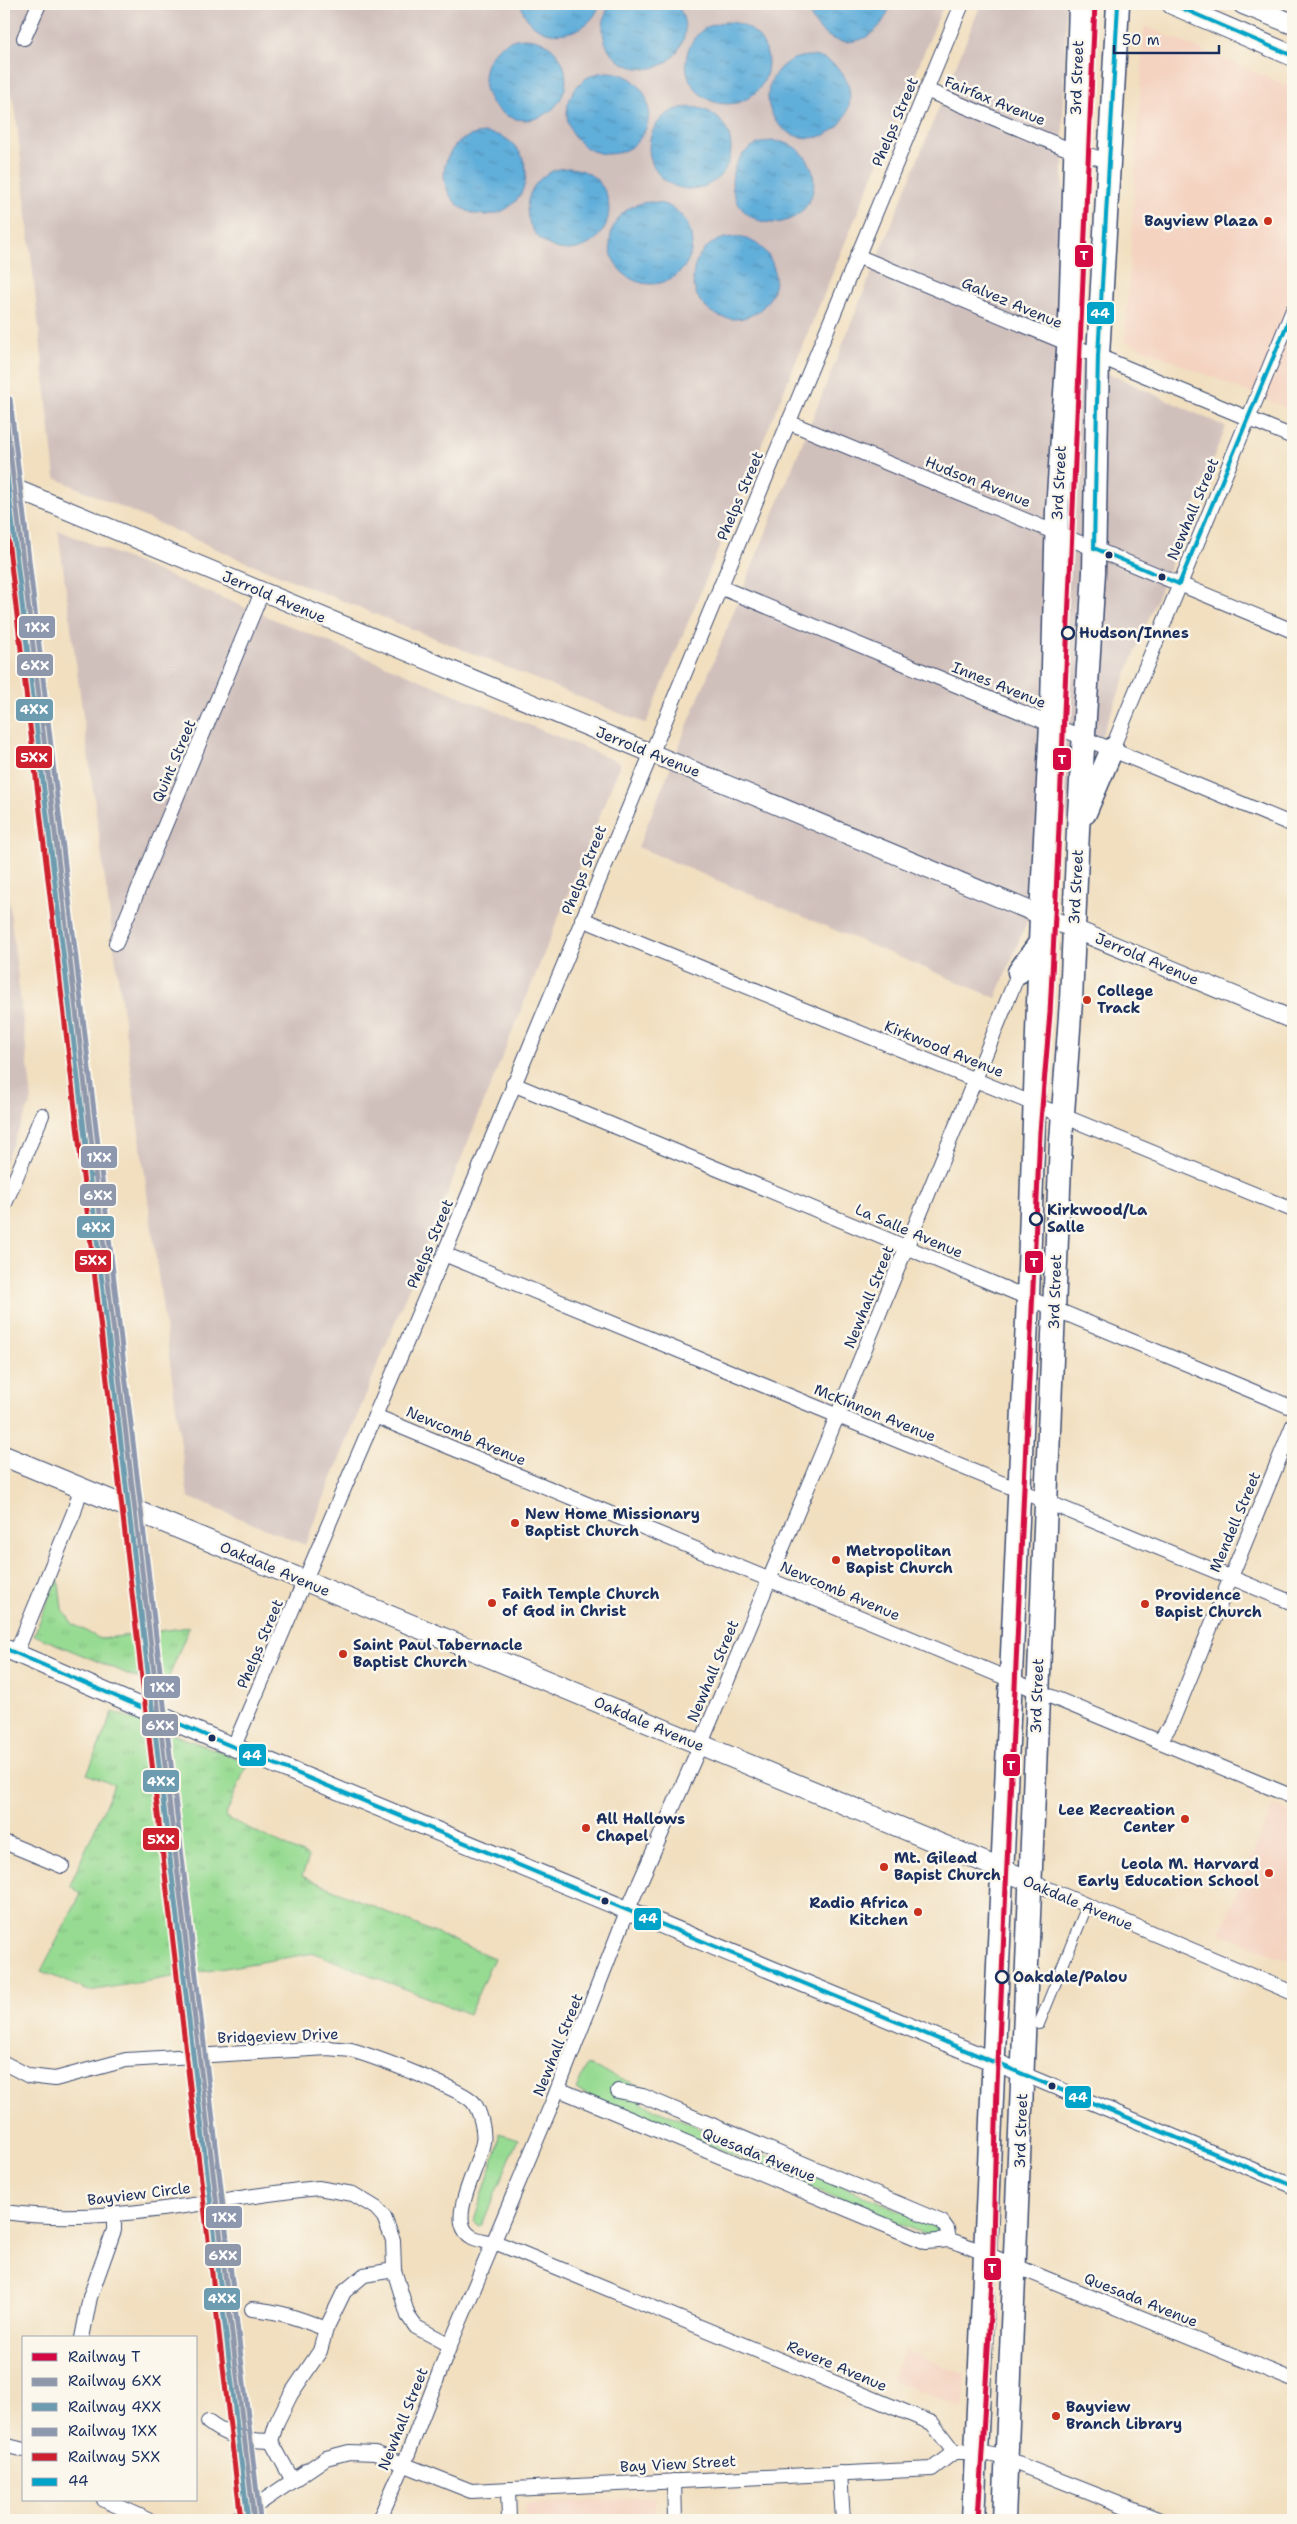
<svg xmlns="http://www.w3.org/2000/svg" width="1297" height="2524" viewBox="0 0 1297 2524" font-family="'Shantell Sans',sans-serif">
<style>
.built{fill:#f4d3c1}
.industrial{fill:#d0c0bc}
.green{fill:#97db93;stroke:#598578}
.park{fill:url(#park-tufts);stroke:#598578}
.water{fill:url(#water-ripples);stroke:#3e6e9c}
.lines{fill:none;stroke-linecap:round;stroke-linejoin:round}
.pedestrian-casing{stroke:#3b496d;stroke-width:12}
.minor-casing{stroke:#3b496d;stroke-width:16}
.tertiary-casing{stroke:#3b496d;stroke-width:20}
.secondary-casing{stroke:#3b496d;stroke-width:22}
.primary-casing{stroke:#3b496d;stroke-width:25}
.pedestrian{stroke:#fff;stroke-width:10}
.minor{stroke:#fff;stroke-width:14}
.tertiary{stroke:#fff;stroke-width:18}
.secondary{stroke:#fff;stroke-width:20}
.primary{stroke:#fff;stroke-width:22}
.bus-1-casing{stroke:#fbf7ec;stroke-width:8}
.bus-1{stroke:#01a3c8;stroke-width:4}
.rail-1-casing{stroke:#fbf7ec;stroke-width:9}
.rail-2-casing{stroke:#fbf7ec;stroke-width:9}
.rail-3-casing{stroke:#fbf7ec;stroke-width:9}
.rail-4-casing{stroke:#fbf7ec;stroke-width:9}
.rail-5-casing{stroke:#fbf7ec;stroke-width:9}
.rail-1{stroke:#d40843;stroke-width:5}
.rail-2{stroke:#8f97ab;stroke-width:5}
.rail-3{stroke:#6d9cb0;stroke-width:5}
.rail-4{stroke:#8d97ae;stroke-width:5}
.rail-5{stroke:#ce202f;stroke-width:5}
.poi-dot{fill:#c8321e;stroke:#fbf7ec;stroke-width:2}
.bus-dot{fill:#1b2f5e;stroke:#fbf7ec;stroke-width:2}
.stop-dot{fill:#fbf7ec;stroke:#1b2f5e;stroke-width:2.5}
.labels{text-anchor:middle;stroke-width:5;stroke-linejoin:round;paint-order:stroke}
.street-label{font-size:15px;fill:#1b2f5e;stroke:#fbf7ec}
.poi-label{font-size:15px;font-weight:bold;fill:#1b2f5e;stroke:#fbf7ec;text-anchor:start}
.stop-label{font-size:15px;font-weight:bold;fill:#1b2f5e;stroke:#fbf7ec;text-anchor:start}
.line-badge{stroke:#fbf7ec;stroke-width:2}
.badge-label{font-size:14px;text-anchor:middle;font-weight:bold;fill:#fff}
</style>
<defs>
<pattern id="park-tufts" width="24" height="20" patternUnits="userSpaceOnUse" patternTransform="scale(1.25)"><rect width="24" height="20" fill="#97db93"/><path d="M3 7l-1-3M5 7V3M7 7l1-3M15 17l-1-3M17 17v-4M19 17l1-3" fill="none" stroke="#82bc81"/></pattern>
<pattern id="water-ripples" width="26" height="14" patternUnits="userSpaceOnUse" patternTransform="scale(1.25)"><rect width="26" height="14" fill="#61aeda"/><path d="M2 4q2-2 4 0t4 0M15 11q2-2 4 0t4 0" fill="none" stroke="#4f8eb4"/></pattern>
</defs>
<rect width="100%" height="100%" fill="#fbf7ec"/>
<filter id="ink" filterUnits="userSpaceOnUse"><feTurbulence type="fractalNoise" baseFrequency=".02" numOctaves="2"/><feDisplacementMap in="SourceGraphic" scale="10" xChannelSelector="R" yChannelSelector="G"/><feConvolveMatrix kernelMatrix="1 2 1 2 8 2 1 2 1" color-interpolation-filters="sRGB"/></filter>
<filter id="wash" filterUnits="userSpaceOnUse"><feTurbulence type="fractalNoise" baseFrequency=".0096" numOctaves="4" result="noise"/><feDisplacementMap in="SourceGraphic" scale="20" xChannelSelector="R" yChannelSelector="G"/><feGaussianBlur stdDeviation="1.12" result="paint"/><feColorMatrix in="noise" values="0 0 0 0 0 0 0 0 0 0 0 0 0 0 0 0 0 1.4 0 .05"/><feComposite in="paint" operator="in"/></filter>
<g filter="url(#wash)">
<rect width="100%" height="100%" fill="#f1dfc0"/>
<g class="built">
<path d="M1144 26 1293 88V411L1125 341Z"/>
<path d="M1273 1805 1293 1813V1962L1220 1933Z"/>
<path d="M904 2350 965 2375 963 2409 892 2380Z"/>
<path d="M655 2497 656 2520H525L524 2504Z"/>
</g>
<g class="industrial">
<path d="M4 4H944L646 724 237 558 55 478 15 106 4 76Z"/>
<path d="M981 4H1067L1063 118 1064 353 1226 427 996 998 638 847Z"/>
<path d="M58 530 621 763 305 1545 188 1497Z"/>
<path d="M4 857 32 1100 4 1163Z"/>
</g>
<g class="green">
<path d="M587 2065 648 2089 641 2103 937 2226 940 2234 938 2237H931L576 2090Z"/>
<path d="M499 2133 518 2139 482 2225 478 2226 474 2221 498 2146Z"/>
</g>
<g class="park">
<path d="M58 1576 62 1608 73 1624 100 1639 189 1627 164 1689 34 1635Z"/>
<path d="M113 1712 248 1762 225 1817 309 1857 302 1876 494 1958 469 2014 314 1953 89 1991 41 1971 81 1894 70 1885 114 1785 87 1774Z"/>
</g>
<g class="water">
<path d="M521 4H600C588 42 529 45 521 4Z"/>
<path d="M610 4H676C683 12 687 26 684 37 666 97 578 64 610 4Z"/>
<path d="M807 4H890V6C875 54 818 54 807 4Z"/>
<circle cx="727" cy="63" r="41"/>
<circle cx="525" cy="79" r="41"/>
<circle cx="809" cy="97" r="41"/>
<circle cx="608" cy="113" r="41"/>
<circle cx="690" cy="148" r="41"/>
<circle cx="485" cy="174" r="41"/>
<circle cx="773" cy="182" r="41"/>
<circle cx="568" cy="209" r="41"/>
<circle cx="651" cy="243" r="41"/>
<circle cx="734" cy="278" r="41"/>
</g>
</g>
<g filter="url(#ink)">
<g class="lines">
<defs>
<path id="pedestrian" d="M1039 2024 1087 1906"/>
<g id="minor">
<path d="M24 38 39 4"/>
<path d="M926 90 1063 147 1108 161"/>
<path d="M857 256 1293 437"/>
<path d="M788 422 1293 631"/>
<path d="M720 587 1293 825"/>
<path d="M1112 749 1293 310"/>
<path d="M582 919 1293 1210"/>
<path d="M116 943 262 592"/>
<path d="M513 1084 1293 1408"/>
<path d="M4 1206 42 1115"/>
<path d="M444 1254 1293 1603"/>
<path d="M375 1416 1293 1797"/>
<path d="M16 1653 74 1512 81 1488"/>
<path d="M1160 1741 1171 1724 1293 1425"/>
<path d="M234 1746 439 1266 962 4"/>
<path d="M4 1842 62 1866"/>
<path d="M1032 1882 1293 1993"/>
<path d="M4 2063 29 2076 55 2079 126 2060 328 2048C336 2049 344 2049 351 2050 372 2056 462 2089 473 2102 480 2110 485 2132 483 2142 479 2165 458 2201 462 2223 466 2243 488 2240 502 2245L932 2423 954 2452"/>
<path d="M1023 2074 1293 2186"/>
<path d="M558 2089 926 2242 949 2240 962 2244 1293 2380"/>
<path d="M618 2091 643 2096 942 2222 947 2229 949 2240"/>
<path d="M4 2212C108 2227 214 2198 318 2188L353 2194 376 2208 384 2217 393 2240 394 2270 408 2316 416 2327 450 2345"/>
<path d="M252 2309C279 2311 301 2319 326 2329"/>
<path d="M82 2338 90 2297 114 2230V2214"/>
<path d="M208 2422C226 2437 248 2441 271 2441"/>
<path d="M4 2445 24 2450"/>
<path d="M954 2452H976L998 2456 1160 2520"/>
<path d="M840 2473 843 2520"/>
<path d="M293 2481 271 2441 277 2422 291 2394 320 2351 326 2329 344 2292 364 2275 394 2270"/>
<path d="M674 2481 675 2520"/>
<path d="M508 2489 509 2520"/>
<path d="M104 2500 149 2520"/>
<path d="M235 2520 326 2458 349 2452 375 2453 471 2491 932 2469 954 2452"/>
<path d="M379 2520 404 2464 450 2345 553 2101 628 1909 700 1746 829 1436 1019 972"/>
</g>
<g id="tertiary">
<path d="M4 484 1293 1020"/>
<path d="M4 1648 212 1738 1023 2074"/>
</g>
<g id="secondary">
<path d="M1172 4 1293 56"/>
<path d="M1243 4 1293 24"/>
<path d="M4 1456 1032 1882"/>
</g>
<g id="primary">
<path d="M1085 813 1112 749"/>
<path d="M1019 972 1041 941"/>
<path d="M973 2520 1028 1298 1041 915 1052 705 1057 510 1070 320 1080 4"/>
<path d="M1004 2520 1061 1141 1071 1001 1078 830 1094 572 1098 356 1118 4"/>
</g>
</defs>
<use href="#pedestrian" class="pedestrian-casing"/>
<use href="#minor" class="minor-casing"/>
<use href="#tertiary" class="tertiary-casing"/>
<use href="#secondary" class="secondary-casing"/>
<use href="#primary" class="primary-casing"/>
<use href="#pedestrian" class="pedestrian"/>
<use href="#minor" class="minor"/>
<use href="#tertiary" class="tertiary"/>
<use href="#secondary" class="secondary"/>
<use href="#primary" class="primary"/>
<defs>
<g id="bus-1">
<path d="M1172 4 1293 56"/>
<path d="M1094 548 1098 356 1118 4"/>
<path d="M1094 548 1179 584"/>
<path d="M1179 584 1293 310"/>
<path d="M4 1648 212 1738 1293 2186"/>
</g>
</defs>
<use href="#bus-1" class="bus-1-casing"/>
<use href="#bus-1" class="bus-1"/>
<defs>
<path id="rail-1" d="M978 2520 992 2280 997 2086 1040 1132 1050 1013 1056 896 1095 4"/>
<path id="rail-2" d="M4 400 254 2520"/>
<path id="rail-3" d="M4 451 248 2520"/>
<path id="rail-4" d="M10 399 260 2519"/>
<path id="rail-5" d="M4 505 241 2520"/>
</defs>
<use href="#rail-1" class="rail-1-casing"/>
<use href="#rail-2" class="rail-2-casing"/>
<use href="#rail-3" class="rail-3-casing"/>
<use href="#rail-4" class="rail-4-casing"/>
<use href="#rail-5" class="rail-5-casing"/>
<use href="#rail-1" class="rail-1"/>
<use href="#rail-2" class="rail-2"/>
<use href="#rail-3" class="rail-3"/>
<use href="#rail-4" class="rail-4"/>
<use href="#rail-5" class="rail-5"/>
</g>
</g>
<g class="poi-dot">
<circle cx="1268" cy="221" r="5"/>
<circle cx="1087" cy="1000" r="5"/>
<circle cx="515" cy="1523" r="5"/>
<circle cx="836" cy="1560" r="5"/>
<circle cx="492" cy="1603" r="5"/>
<circle cx="1145" cy="1604" r="5"/>
<circle cx="343" cy="1654" r="5"/>
<circle cx="1185" cy="1819" r="5"/>
<circle cx="586" cy="1828" r="5"/>
<circle cx="884" cy="1867" r="5"/>
<circle cx="1269" cy="1873" r="5"/>
<circle cx="918" cy="1912" r="5"/>
<circle cx="1056" cy="2416" r="5"/>
</g>
<g class="bus-dot">
<circle cx="1109" cy="555" r="4.5"/>
<circle cx="1162" cy="577" r="4.5"/>
<circle cx="212" cy="1738" r="4.5"/>
<circle cx="605" cy="1901" r="4.5"/>
<circle cx="1052" cy="2086" r="4.5"/>
</g>
<g class="stop-dot">
<circle cx="1068" cy="633" r="6"/>
<circle cx="1036" cy="1219" r="6"/>
<circle cx="1002" cy="1977" r="6"/>
</g>
<g class="labels">
<g class="street-label">
<text transform="translate(1077 78) rotate(-88)" y="5">3rd Street</text>
<text transform="translate(995 101) rotate(22)" y="5">Fairfax Avenue</text>
<text transform="translate(895 122) rotate(-67)" y="5">Phelps Street</text>
<text transform="translate(1012 303) rotate(23)" y="5">Galvez Avenue</text>
<text transform="translate(978 482) rotate(22)" y="5">Hudson Avenue</text>
<text transform="translate(1059 483) rotate(-87)" y="5">3rd Street</text>
<text transform="translate(740 496) rotate(-67)" y="5">Phelps Street</text>
<text transform="translate(1193 509) rotate(-67)" y="5">Newhall Street</text>
<text transform="translate(274 597) rotate(23)" y="5">Jerrold Avenue</text>
<text transform="translate(999 685) rotate(22)" y="5">Innes Avenue</text>
<text transform="translate(648 752) rotate(22)" y="5">Jerrold Avenue</text>
<text transform="translate(174 761) rotate(-67)" y="5">Quint Street</text>
<text transform="translate(584 870) rotate(-68)" y="5">Phelps Street</text>
<text transform="translate(1076 887) rotate(-87)" y="5">3rd Street</text>
<text transform="translate(1147 959) rotate(23)" y="5">Jerrold Avenue</text>
<text transform="translate(944 1049) rotate(22)" y="5">Kirkwood Avenue</text>
<text transform="translate(909 1231) rotate(23)" y="5">La Salle Avenue</text>
<text transform="translate(430 1244) rotate(-67)" y="5">Phelps Street</text>
<text transform="translate(1055 1292) rotate(-88)" y="5">3rd Street</text>
<text transform="translate(869 1297) rotate(-68)" y="5">Newhall Street</text>
<text transform="translate(875 1413) rotate(22)" y="5">McKinnon Avenue</text>
<text transform="translate(466 1436) rotate(23)" y="5">Newcomb Avenue</text>
<text transform="translate(1235 1522) rotate(-67)" y="5">Mendell Street</text>
<text transform="translate(275 1569) rotate(23)" y="5">Oakdale Avenue</text>
<text transform="translate(840 1591) rotate(23)" y="5">Newcomb Avenue</text>
<text transform="translate(260 1644) rotate(-67)" y="5">Phelps Street</text>
<text transform="translate(713 1671) rotate(-67)" y="5">Newhall Street</text>
<text transform="translate(1037 1696) rotate(-88)" y="5">3rd Street</text>
<text transform="translate(649 1724) rotate(23)" y="5">Oakdale Avenue</text>
<text transform="translate(1078 1903) rotate(23)" y="5">Oakdale Avenue</text>
<text transform="translate(278 2036) rotate(-2)" y="5">Bridgeview Drive</text>
<text transform="translate(558 2045) rotate(-68)" y="5">Newhall Street</text>
<text transform="translate(1021 2131) rotate(-88)" y="5">3rd Street</text>
<text transform="translate(759 2155) rotate(22)" y="5">Quesada Avenue</text>
<text transform="translate(139 2194) rotate(-7)" y="5">Bayview Circle</text>
<text transform="translate(1141 2300) rotate(22)" y="5">Quesada Avenue</text>
<text transform="translate(837 2366) rotate(23)" y="5">Revere Avenue</text>
<text transform="translate(403 2419) rotate(-68)" y="5">Newhall Street</text>
<text transform="translate(678 2464) rotate(-3)" y="5">Bay View Street</text>
</g>
<g class="poi-label">
<text x="1258" y="226" text-anchor="end">Bayview Plaza</text>
<text x="1097" y="996">College<tspan x="1097" dy="17">Track</tspan></text>
<text x="525" y="1519">New Home Missionary<tspan x="525" dy="17">Baptist Church</tspan></text>
<text x="846" y="1556">Metropolitan<tspan x="846" dy="17">Bapist Church</tspan></text>
<text x="502" y="1599">Faith Temple Church<tspan x="502" dy="17">of God in Christ</tspan></text>
<text x="1155" y="1600">Providence<tspan x="1155" dy="17">Bapist Church</tspan></text>
<text x="353" y="1650">Saint Paul Tabernacle<tspan x="353" dy="17">Baptist Church</tspan></text>
<text x="1175" y="1815" text-anchor="end">Lee Recreation<tspan x="1175" dy="17">Center</tspan></text>
<text x="596" y="1824">All Hallows<tspan x="596" dy="17">Chapel</tspan></text>
<text x="894" y="1863">Mt. Gilead<tspan x="894" dy="17">Bapist Church</tspan></text>
<text x="1259" y="1869" text-anchor="end">Leola M. Harvard<tspan x="1259" dy="17">Early Education School</tspan></text>
<text x="908" y="1908" text-anchor="end">Radio Africa<tspan x="908" dy="17">Kitchen</tspan></text>
<text x="1066" y="2412">Bayview<tspan x="1066" dy="17">Branch Library</tspan></text>
</g>
<g class="stop-label">
<text x="1079" y="638">Hudson/Innes</text>
<text x="1047" y="1215">Kirkwood/La<tspan x="1047" dy="17">Salle</tspan></text>
<text x="1013" y="1982">Oakdale/Palou</text>
</g>
</g>
<g class="line-badge">
<rect x="1074" y="244" width="20" height="24" rx="5" fill="#d40843"/>
<rect x="1086" y="301" width="29" height="24" rx="5" fill="#01a3c8"/>
<rect x="18" y="615" width="38" height="24" rx="5" fill="#8d97ae"/>
<rect x="16" y="653" width="38" height="24" rx="5" fill="#8f97ab"/>
<rect x="15" y="698" width="39" height="24" rx="5" fill="#6d9cb0"/>
<rect x="15" y="745" width="38" height="24" rx="5" fill="#ce202f"/>
<rect x="1052" y="747" width="20" height="24" rx="5" fill="#d40843"/>
<rect x="80" y="1145" width="38" height="24" rx="5" fill="#8d97ae"/>
<rect x="79" y="1183" width="38" height="24" rx="5" fill="#8f97ab"/>
<rect x="76" y="1215" width="39" height="24" rx="5" fill="#6d9cb0"/>
<rect x="74" y="1249" width="38" height="24" rx="5" fill="#ce202f"/>
<rect x="1024" y="1250" width="20" height="24" rx="5" fill="#d40843"/>
<rect x="143" y="1675" width="38" height="24" rx="5" fill="#8d97ae"/>
<rect x="141" y="1713" width="38" height="24" rx="5" fill="#8f97ab"/>
<rect x="238" y="1743" width="29" height="24" rx="5" fill="#01a3c8"/>
<rect x="1002" y="1753" width="19" height="24" rx="5" fill="#d40843"/>
<rect x="142" y="1769" width="38" height="24" rx="5" fill="#6d9cb0"/>
<rect x="142" y="1827" width="38" height="24" rx="5" fill="#ce202f"/>
<rect x="633" y="1907" width="29" height="24" rx="5" fill="#01a3c8"/>
<rect x="1064" y="2085" width="28" height="24" rx="5" fill="#01a3c8"/>
<rect x="205" y="2205" width="38" height="24" rx="5" fill="#8d97ae"/>
<rect x="204" y="2243" width="38" height="24" rx="5" fill="#8f97ab"/>
<rect x="983" y="2257" width="19" height="24" rx="5" fill="#d40843"/>
<rect x="203" y="2287" width="38" height="24" rx="5" fill="#6d9cb0"/>
</g>
<g class="badge-label">
<text x="1084" y="260">T</text>
<text x="1100" y="318">44</text>
<text x="37" y="632">1XX</text>
<text x="35" y="670">6XX</text>
<text x="34" y="714">4XX</text>
<text x="34" y="762">5XX</text>
<text x="1062" y="764">T</text>
<text x="99" y="1162">1XX</text>
<text x="98" y="1200">6XX</text>
<text x="96" y="1232">4XX</text>
<text x="93" y="1265">5XX</text>
<text x="1034" y="1267">T</text>
<text x="162" y="1692">1XX</text>
<text x="160" y="1730">6XX</text>
<text x="252" y="1760">44</text>
<text x="1011" y="1770">T</text>
<text x="161" y="1786">4XX</text>
<text x="161" y="1844">5XX</text>
<text x="648" y="1923">44</text>
<text x="1078" y="2102">44</text>
<text x="224" y="2222">1XX</text>
<text x="223" y="2260">6XX</text>
<text x="992" y="2273">T</text>
<text x="222" y="2303">4XX</text>
</g>
<rect width="1297" height="2524" fill="none" stroke="#fbf7ec" stroke-width="20"/>
<rect x="22" y="2336" width="175" height="165" fill="#fbf7ec" stroke="#a1a7b3"/>
<rect x="32" y="2353" width="25" height="8" fill="#d40843" stroke="#a1a7b3"/>
<text x="68" y="2362" font-size="15" fill="#1b2f5e">Railway T</text>
<rect x="32" y="2378" width="25" height="8" fill="#8f97ab" stroke="#a1a7b3"/>
<text x="68" y="2386" font-size="15" fill="#1b2f5e">Railway 6XX</text>
<rect x="32" y="2403" width="25" height="8" fill="#6d9cb0" stroke="#a1a7b3"/>
<text x="68" y="2412" font-size="15" fill="#1b2f5e">Railway 4XX</text>
<rect x="32" y="2428" width="25" height="8" fill="#8d97ae" stroke="#a1a7b3"/>
<text x="68" y="2436" font-size="15" fill="#1b2f5e">Railway 1XX</text>
<rect x="32" y="2453" width="25" height="8" fill="#ce202f" stroke="#a1a7b3"/>
<text x="68" y="2462" font-size="15" fill="#1b2f5e">Railway 5XX</text>
<rect x="32" y="2478" width="25" height="8" fill="#01a3c8" stroke="#a1a7b3"/>
<text x="68" y="2486" font-size="15" fill="#1b2f5e">44</text>
<path d="M1114 45v8h105v-8" fill="none" stroke="#1b2f5e" stroke-width="2.5"/>
<text x="1122" y="45" font-size="15" fill="#1b2f5e" stroke="#fbf7ec" stroke-width="4" paint-order="stroke">50 m</text>
</svg>
